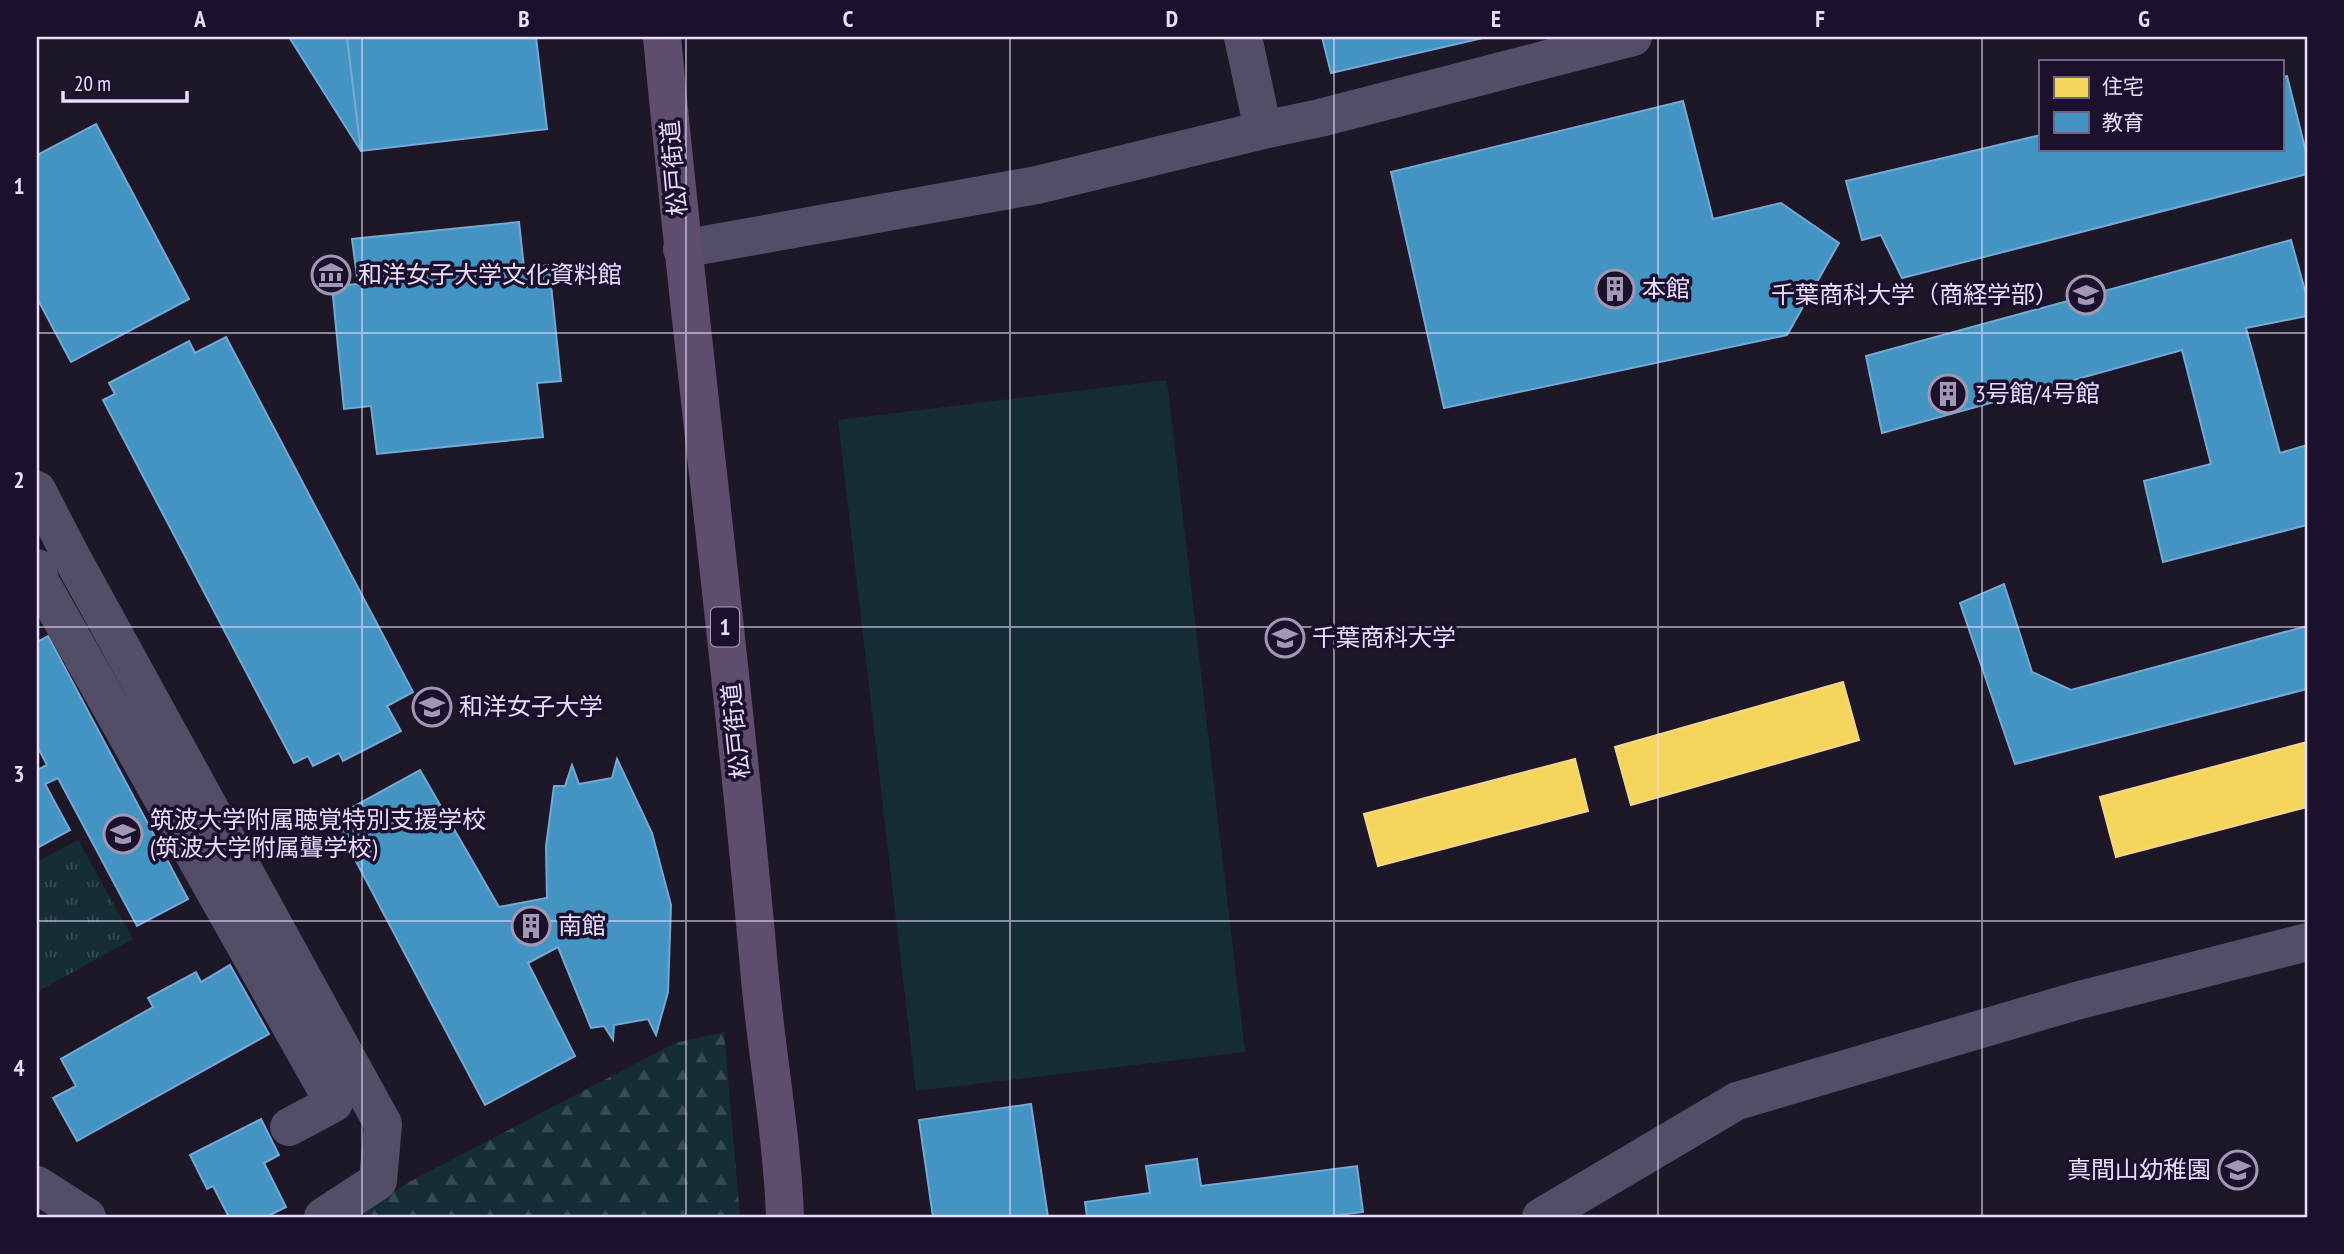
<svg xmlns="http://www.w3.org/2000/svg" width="2344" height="1254" viewBox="0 0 2344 1254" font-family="'PT Sans Narrow','Noto Sans JP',sans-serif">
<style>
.grass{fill:url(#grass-tufts)}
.forest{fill:url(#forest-firs)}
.pitch{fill:#152d35}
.homes{fill:#f6d55c;stroke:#f2d78d;stroke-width:2}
.schools{fill:#4393c3;stroke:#74a9d5;stroke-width:2}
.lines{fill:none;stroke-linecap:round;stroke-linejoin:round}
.minor{stroke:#534d67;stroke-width:38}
.major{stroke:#5e4d6c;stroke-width:38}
.grid{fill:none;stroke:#e8ddff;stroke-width:2;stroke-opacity:0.55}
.labels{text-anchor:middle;stroke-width:7;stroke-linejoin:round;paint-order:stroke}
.shield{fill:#1c112d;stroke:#aba0c0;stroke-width:2}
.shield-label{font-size:23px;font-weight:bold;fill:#e8ddff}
.street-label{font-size:24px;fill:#e8ddff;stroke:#1c112d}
.poi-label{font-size:24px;fill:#e8ddff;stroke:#1c112d;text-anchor:start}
.neatline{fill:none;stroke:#e8ddff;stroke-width:2.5}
.grid-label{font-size:23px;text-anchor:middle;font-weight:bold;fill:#e8ddff}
</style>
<defs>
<pattern id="grass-tufts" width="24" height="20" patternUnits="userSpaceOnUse" patternTransform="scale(1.75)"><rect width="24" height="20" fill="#152d35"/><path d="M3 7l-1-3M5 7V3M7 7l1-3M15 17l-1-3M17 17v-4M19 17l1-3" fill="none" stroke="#374b53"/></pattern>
<pattern id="forest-firs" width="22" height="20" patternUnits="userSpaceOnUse" patternTransform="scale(1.75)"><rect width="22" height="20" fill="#152d35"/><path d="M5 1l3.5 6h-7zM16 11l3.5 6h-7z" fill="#374b53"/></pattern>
</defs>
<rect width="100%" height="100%" fill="#1d1727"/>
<path class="grass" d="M78 840 133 939 37 992V862Z"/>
<path class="forest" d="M724 1032 740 1217H352L411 1181 675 1043Z"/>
<path class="pitch" d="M1167 380 1245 1052 916 1091 838 420Z"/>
<g class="homes">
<path d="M1843 682 1859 740 1631 805 1615 747Z"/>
<path d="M2307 742V807L2116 857 2100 797Z"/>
<path d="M1575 759 1588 811 1378 866 1364 814Z"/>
</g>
<g class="schools">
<path d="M289 37H347L361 151Z"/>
<path d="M347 37H536L547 129 361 151Z"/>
<path d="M1322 37H1487L1331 73Z"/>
<path d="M2287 76 2307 156V174L1902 278 1881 235 1862 240 1846 181 2041 135V149H2283V77Z"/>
<path d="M1683 101 1713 219 1781 203 1839 243 1787 335 1444 408 1391 172Z"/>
<path d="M96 124 189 299 71 362 37 298V155Z"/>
<path d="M519 222 524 268 549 265 561 381 537 383 543 437 377 454 371 406 344 409 332 286 358 284 352 239Z"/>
<path d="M2291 240 2307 298V316L2246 328 2280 453 2307 445V525L2163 562 2144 481 2211 464 2182 350 1882 433 1866 356Z"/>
<path d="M226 337 413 692 387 706 401 731 343 761 339 753 313 766 308 756 294 763 103 400 115 394 109 383 189 341 195 353Z"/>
<path d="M2004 584 2032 672 2071 690 2307 626V689L2015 764 1960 603Z"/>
<path d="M48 636 188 899 137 926 58 778 45 784 70 830 37 848V770L47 765 37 746V642Z"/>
<path d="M617 759 652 833 671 905 668 992 656 1035 648 1019 614 1025 613 1040 604 1026 591 1028 558 947 528 963 575 1056 485 1105 333 818 420 770 499 907 547 898 546 846 554 786H565L572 765 579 784 612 778Z"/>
<path d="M230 965 269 1034 77 1141 53 1098 76 1086 61 1059 153 1007 148 998 196 972 201 982Z"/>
<path d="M1031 1104 1048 1217H933L919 1120Z"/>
<path d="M261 1119 279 1155 264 1163 286 1207 266 1217H229L213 1186 207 1189 190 1155Z"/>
<path d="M1197 1159 1201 1186 1357 1166 1363 1212 1324 1217H1087L1085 1202 1150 1193 1146 1166Z"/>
</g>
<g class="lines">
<g class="minor">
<path d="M1263 130 1320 118 1633 37"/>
<path d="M682 249 1037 185 1263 130 1243 37"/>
<path d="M37 490 71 556 383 1124 378 1181 323 1217"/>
<path d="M37 568 41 583 334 1103 289 1127"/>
<path d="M37 1185 87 1217"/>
<path d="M1541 1217 1737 1101 2076 1001 2307 942"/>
</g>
<path class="major" d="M662 37C691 348 732 657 759 968 766 1051 782 1134 785 1217"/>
</g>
<path class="grid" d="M362 37V1217M686 37V1217M1010 37V1217M1334 37V1217M1658 37V1217M1982 37V1217M37 333H2307M37 627H2307M37 921H2307"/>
<defs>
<symbol id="museum-ring" viewBox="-11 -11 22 22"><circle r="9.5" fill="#1c112d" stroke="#a198b3" stroke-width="1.5"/><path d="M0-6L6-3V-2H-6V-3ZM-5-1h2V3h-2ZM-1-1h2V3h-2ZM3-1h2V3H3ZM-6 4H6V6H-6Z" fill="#a198b3"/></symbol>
<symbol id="building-ring" viewBox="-11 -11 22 22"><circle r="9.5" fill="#1c112d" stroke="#a198b3" stroke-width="1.5"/><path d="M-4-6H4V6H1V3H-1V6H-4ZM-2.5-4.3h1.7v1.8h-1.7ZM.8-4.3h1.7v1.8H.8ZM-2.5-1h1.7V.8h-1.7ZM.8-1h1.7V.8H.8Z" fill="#a198b3"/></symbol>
<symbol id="university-ring" viewBox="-11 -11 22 22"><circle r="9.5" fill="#1c112d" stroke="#a198b3" stroke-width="1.5"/><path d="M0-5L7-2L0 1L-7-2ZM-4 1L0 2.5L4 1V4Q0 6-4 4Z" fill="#a198b3"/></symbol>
<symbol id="school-ring" viewBox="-11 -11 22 22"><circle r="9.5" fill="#1c112d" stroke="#a198b3" stroke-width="1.5"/><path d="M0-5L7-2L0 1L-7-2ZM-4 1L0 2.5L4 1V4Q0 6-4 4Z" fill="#a198b3"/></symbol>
</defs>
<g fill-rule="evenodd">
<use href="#museum-ring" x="309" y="253" width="44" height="44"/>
<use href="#building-ring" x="1593" y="267" width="44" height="44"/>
<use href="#university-ring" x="2064" y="273" width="44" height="44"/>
<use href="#building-ring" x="1926" y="372" width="44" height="44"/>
<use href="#university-ring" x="1263" y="616" width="44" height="44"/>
<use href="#university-ring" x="410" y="685" width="44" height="44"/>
<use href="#school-ring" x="101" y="812" width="44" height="44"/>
<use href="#building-ring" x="509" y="904" width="44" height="44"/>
<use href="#school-ring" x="2216" y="1148" width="44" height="44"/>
</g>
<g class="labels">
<rect class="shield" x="711" y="607.5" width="28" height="39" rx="5"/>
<g class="shield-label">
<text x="725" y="635">1</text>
</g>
<g class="street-label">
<text transform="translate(674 168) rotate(-95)" y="8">松戸街道</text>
<text transform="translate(736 731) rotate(-96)" y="8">松戸街道</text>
</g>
<g class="poi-label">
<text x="358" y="283">和洋女子大学文化資料館</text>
<text x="1642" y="297">本館</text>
<text x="2059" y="303" text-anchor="end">千葉商科大学（商経学部）</text>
<text x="1975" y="402">3号館/4号館</text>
<text x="1312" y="646">千葉商科大学</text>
<text x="459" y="715">和洋女子大学</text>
<text x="150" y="828">筑波大学附属聴覚特別支援学校<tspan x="150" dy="28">(筑波大学附属聾学校)</tspan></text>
<text x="558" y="934">南館</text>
<text x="2211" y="1178" text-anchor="end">真間山幼稚園</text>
</g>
</g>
<rect width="2344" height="1254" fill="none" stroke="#1c112d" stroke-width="77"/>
<rect x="2039" y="60" width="245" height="91" fill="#1c112d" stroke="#6e6381" stroke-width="2"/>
<rect x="2054" y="77" width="35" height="21" fill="#f6d55c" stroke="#6e6381" stroke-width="2"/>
<text x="2102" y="94" font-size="21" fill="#e8ddff">住宅</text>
<rect x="2054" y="112" width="35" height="21" fill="#4393c3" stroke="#6e6381" stroke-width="2"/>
<text x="2102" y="130" font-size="21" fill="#e8ddff">教育</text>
<path d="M63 91v10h124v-10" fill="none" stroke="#e8ddff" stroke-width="3.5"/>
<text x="74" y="91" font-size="21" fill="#e8ddff" stroke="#1c112d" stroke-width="5" paint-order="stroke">20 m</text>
<rect x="38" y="38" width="2268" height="1178" class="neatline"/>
<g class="grid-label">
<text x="200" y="27">A</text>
<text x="524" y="27">B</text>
<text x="848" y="27">C</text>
<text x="1172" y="27">D</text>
<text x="1496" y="27">E</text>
<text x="1820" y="27">F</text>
<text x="2144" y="27">G</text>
<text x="19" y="194">1</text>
<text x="19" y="488">2</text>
<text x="19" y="782">3</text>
<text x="19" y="1076">4</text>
</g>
</svg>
